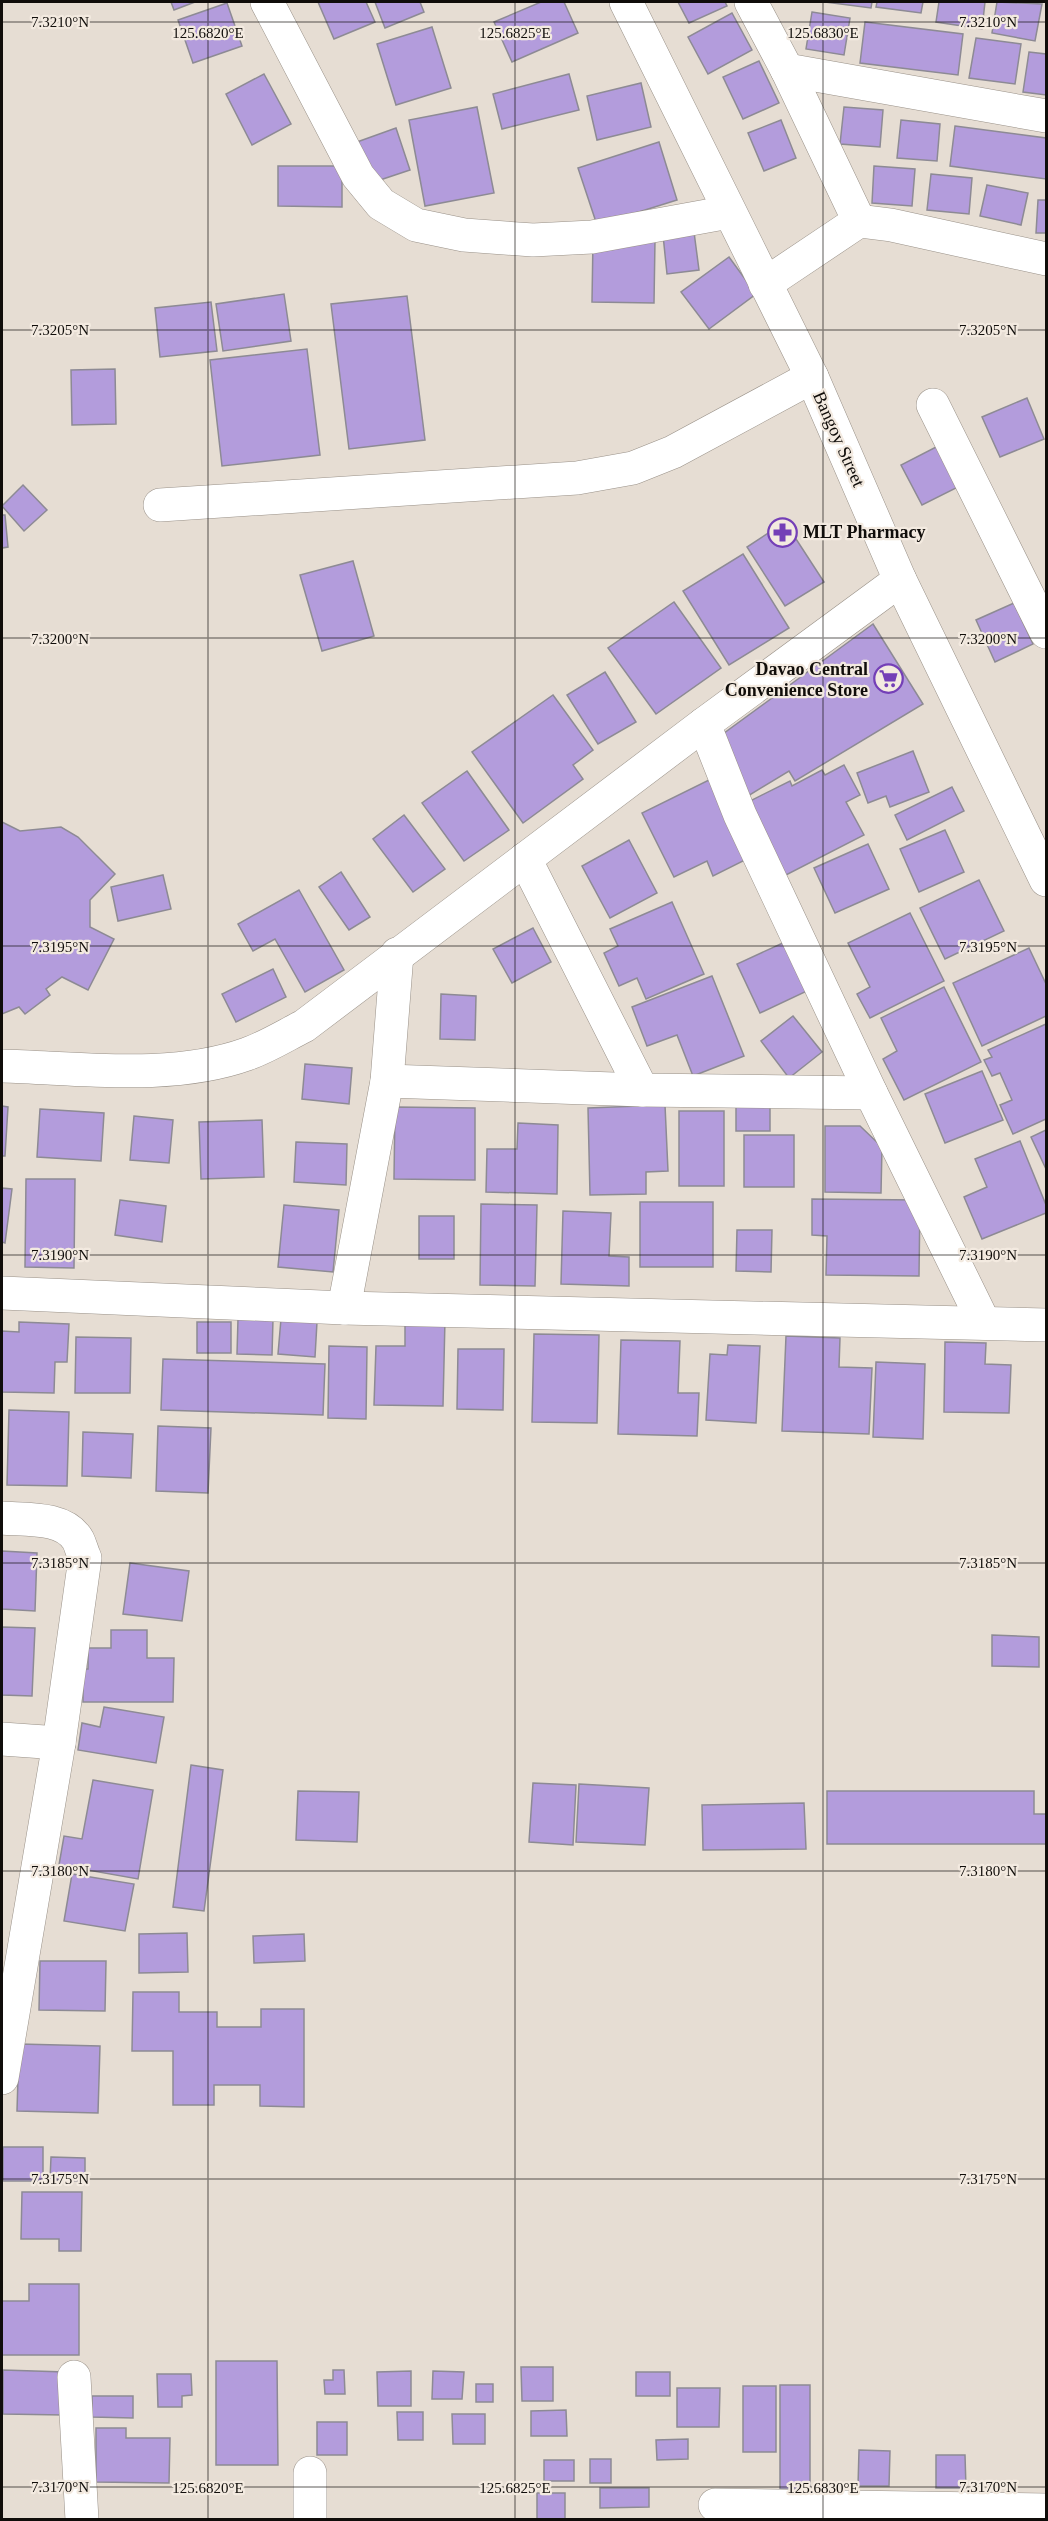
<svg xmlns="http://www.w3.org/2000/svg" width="1048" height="2521" viewBox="0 0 1048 2521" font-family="Georgia,serif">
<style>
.building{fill:#b39cdc;stroke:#8d8a94;stroke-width:1.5}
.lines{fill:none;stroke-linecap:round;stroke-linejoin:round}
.minor-casing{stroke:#999188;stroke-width:34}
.tertiary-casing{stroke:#999188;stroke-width:34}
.minor{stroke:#fff;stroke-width:33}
.tertiary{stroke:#fff;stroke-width:33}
.ticks{fill:none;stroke:#100d0a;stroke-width:1.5;stroke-opacity:0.45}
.labels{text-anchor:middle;stroke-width:4.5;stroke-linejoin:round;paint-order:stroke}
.street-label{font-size:18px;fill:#100d0a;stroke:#f3eae0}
.poi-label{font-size:18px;font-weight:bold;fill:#100d0a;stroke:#f3eae0;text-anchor:start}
.ticks-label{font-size:15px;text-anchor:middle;fill:#100d0a;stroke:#f3eae0;stroke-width:4.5;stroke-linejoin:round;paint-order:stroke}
</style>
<rect width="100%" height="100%" fill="#e6ddd3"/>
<g class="building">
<path d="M171 2H195L174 10Z"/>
<path d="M318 2H366L375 22 334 39Z"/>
<path d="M375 2H420L424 12 385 28Z"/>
<path d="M541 2H564L578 33 512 62 494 22Z"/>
<path d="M678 2H725L727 6 689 23Z"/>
<path d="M825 2H872L871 8Z"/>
<path d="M877 2H923L921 13 876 7Z"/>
<path d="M939 2H985L982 29 936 22Z"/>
<path d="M997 2 1042 4 1035 41 992 33Z"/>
<path d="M227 3 242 46 193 63 178 20Z"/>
<path d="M812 12 850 18 844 55 806 49Z"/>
<path d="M732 13 752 50 708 74 688 37Z"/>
<path d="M865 22 963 34 958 75 860 63Z"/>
<path d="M432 27 451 88 396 105 377 44Z"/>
<path d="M976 38 1021 44 1015 84 969 78Z"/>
<path d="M1029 52 1046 54V95L1023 92Z"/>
<path d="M759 61 779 103 743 119 723 77Z"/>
<path d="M264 74 291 124 252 145 226 94Z"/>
<path d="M569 74 579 110 502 129 493 94Z"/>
<path d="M641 83 651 127 597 140 587 96Z"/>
<path d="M477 107 494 193 425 206 409 120Z"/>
<path d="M844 107 883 110 880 147 840 144Z"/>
<path d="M781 120 796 158 764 171 748 133Z"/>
<path d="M901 120 940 124 937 161 897 158Z"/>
<path d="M955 126 1046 138V179L950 166Z"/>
<path d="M396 128 410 170 371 183 357 142Z"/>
<path d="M659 142 677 200 597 225 578 168Z"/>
<path d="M278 166H342V207L278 206Z"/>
<path d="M874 166 915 169 912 206 872 203Z"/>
<path d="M931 174 972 178 969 214 927 210Z"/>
<path d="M987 185 1028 193 1021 225 980 216Z"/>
<path d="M1038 200H1046V233H1036Z"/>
<path d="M694 232 699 270 667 274 663 235Z"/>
<path d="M593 239 655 240 654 303 592 302Z"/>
<path d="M729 257 756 294 709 329 681 292Z"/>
<path d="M284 294 291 341 223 351 216 304Z"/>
<path d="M407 296 425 440 349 449 331 304Z"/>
<path d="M211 302 217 351 160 357 155 308Z"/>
<path d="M307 349 320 455 222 466 210 360Z"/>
<path d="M115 369 116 424 72 425 71 370Z"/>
<path d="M1027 398 1044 439 1000 457 982 417Z"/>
<path d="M938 446 960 486 922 505 901 465Z"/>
<path d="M23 485 47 510 24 531 2 506Z"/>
<path d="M2 515H5L8 547 2 548Z"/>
<path d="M785 522 824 582 785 606 747 547Z"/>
<path d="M743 554 789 628 729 665 683 591Z"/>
<path d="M353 561 374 636 322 651 300 575Z"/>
<path d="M674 602 721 668 656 714 608 648Z"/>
<path d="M1014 603 1033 644 995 662 976 620Z"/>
<path d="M873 624 923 704 795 781 789 771 748 796 716 739Z"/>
<path d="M605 672 636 722 598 744 567 695Z"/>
<path d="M553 695 593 750 573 765 583 779 523 823 472 752Z"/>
<path d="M913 751 929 792 890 807 886 796 868 803 857 773Z"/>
<path d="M844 765 860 795 846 802 864 835 784 876 746 803 790 781 792 786 822 770 825 775Z"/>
<path d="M467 771 509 830 464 861 422 803Z"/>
<path d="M713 778 753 856 713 876 707 861 674 877 642 813Z"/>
<path d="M952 787 964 811 907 840 895 815Z"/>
<path d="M404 815 445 869 413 892 373 839Z"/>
<path d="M2 822 20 831 61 827 78 837 115 874 90 900V927L114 939 88 990 62 977 46 989 50 995 25 1014 19 1007 2 1014Z"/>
<path d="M945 830 964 872 919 892 900 849Z"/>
<path d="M629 840 657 893 610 918 582 866Z"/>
<path d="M868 844 889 889 835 913 814 868Z"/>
<path d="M341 872 370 917 349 930 319 887Z"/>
<path d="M163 875 171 909 118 921 111 887Z"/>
<path d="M979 880 1004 931 945 959 920 908Z"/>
<path d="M299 890 344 970 305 992 275 939 253 951 238 924Z"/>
<path d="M672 902 704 974 646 999 637 978 619 986 604 953 618 946 610 929Z"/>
<path d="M910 913 944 981 870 1018 857 994 870 987 848 943Z"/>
<path d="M533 928 551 962 512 983 493 949Z"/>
<path d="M785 942 807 991 760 1013 737 964Z"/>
<path d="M1029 948 1046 984V1016L982 1046 953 983Z"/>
<path d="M273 969 286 997 236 1022 222 994Z"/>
<path d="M712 976 744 1056 693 1076 677 1035 647 1046 632 1007Z"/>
<path d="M944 987 981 1062 904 1100 883 1059 897 1051 881 1018Z"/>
<path d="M441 994 476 996 475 1040 440 1039Z"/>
<path d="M793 1016 822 1052 789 1078 761 1041Z"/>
<path d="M1046 1024V1119L1013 1134 1000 1105 1012 1100 1000 1073 992 1076 984 1060 992 1057 988 1050Z"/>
<path d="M305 1064 352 1068 349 1104 302 1099Z"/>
<path d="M982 1071 1003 1120 945 1143 925 1094Z"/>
<rect x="736" y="1102" width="34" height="29"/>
<path d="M665 1105 668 1171 646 1172V1194L590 1195 588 1108Z"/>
<path d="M2 1106 8 1107 5 1156H2Z"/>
<path d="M395 1107 475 1108V1180L394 1179Z"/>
<path d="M40 1109 104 1113 101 1161 37 1157Z"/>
<rect x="679" y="1111" width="45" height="75"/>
<path d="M134 1116 173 1120 169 1163 130 1160Z"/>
<path d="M262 1120 264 1177 201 1179 199 1122Z"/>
<path d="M518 1123 558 1125 557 1194 486 1192 487 1149H517Z"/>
<path d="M825 1126H860L882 1147 881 1193 825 1192Z"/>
<path d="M1046 1130V1169L1031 1137Z"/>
<rect x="744" y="1135" width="50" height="52"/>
<path d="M1020 1141 1046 1205V1213L982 1239 964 1197 987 1187 975 1159Z"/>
<path d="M296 1142 347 1144 346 1185 294 1182Z"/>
<path d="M26 1179H75L74 1268 25 1267Z"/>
<path d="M2 1188 12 1189 5 1243 2 1242Z"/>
<path d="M812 1199 920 1200 919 1276 826 1275 827 1236 812 1235Z"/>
<path d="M120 1200 166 1206 162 1242 115 1235Z"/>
<rect x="640" y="1202" width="73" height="65"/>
<path d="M481 1204 537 1205 535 1286 480 1285Z"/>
<path d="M284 1205 339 1210 333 1272 278 1267Z"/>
<path d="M563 1211 611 1213 609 1256 629 1257V1286L561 1284Z"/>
<rect x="419" y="1216" width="35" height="43"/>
<path d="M737 1230H772L771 1272 736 1271Z"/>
<path d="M405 1318 445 1319 443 1406 374 1405 376 1346H405Z"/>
<path d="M238 1319H273L272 1355 237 1354Z"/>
<path d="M281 1319 317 1322 315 1357 278 1354Z"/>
<path d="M19 1322 69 1324 67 1362H55L54 1393 2 1392V1331L19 1332Z"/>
<rect x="197" y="1322" width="34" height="31"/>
<path d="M534 1334 599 1335 597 1423 532 1422Z"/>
<path d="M786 1336 840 1338 839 1367 872 1368 869 1434 782 1431Z"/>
<path d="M76 1337 131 1338 130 1393H75Z"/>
<path d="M621 1340 680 1341 678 1393H699L697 1436 618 1434Z"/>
<path d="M945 1342 986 1343 985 1364 1011 1365 1009 1413 944 1412Z"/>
<path d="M728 1345 760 1346 756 1423 706 1420 710 1354 727 1355Z"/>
<path d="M329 1346 367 1347 366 1419 328 1418Z"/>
<path d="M458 1349H504L503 1410 457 1409Z"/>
<path d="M163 1359 325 1364 323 1415 161 1410Z"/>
<path d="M876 1362 925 1364 923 1439 873 1437Z"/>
<path d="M9 1410 69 1412 67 1486 7 1485Z"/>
<path d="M158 1426 211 1428 208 1493 156 1491Z"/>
<path d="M83 1432 133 1434 131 1478 82 1476Z"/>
<path d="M2 1551 37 1553 35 1611 2 1609Z"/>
<path d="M130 1563 189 1571 182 1621 123 1614Z"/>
<path d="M2 1627 35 1628 32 1696 2 1695Z"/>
<path d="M111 1630H147V1658H174L173 1702H83V1669H88V1648H111Z"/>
<path d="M992 1635 1039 1637V1667L992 1666Z"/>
<path d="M104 1707 164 1717 156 1763 78 1750 82 1723 100 1727Z"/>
<path d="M191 1765 223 1770 204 1911 173 1907Z"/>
<path d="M93 1780 153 1790 138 1879 59 1865 64 1836 82 1839Z"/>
<path d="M533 1783 576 1785 573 1845 529 1842Z"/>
<path d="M579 1784 649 1788 645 1845 576 1842Z"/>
<path d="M298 1791 359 1792 357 1842 296 1840Z"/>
<path d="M827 1791H1034V1814H1046V1844H827Z"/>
<path d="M804 1803 806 1849 703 1850 702 1805Z"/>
<path d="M72 1874 134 1884 125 1931 64 1921Z"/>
<path d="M187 1933 188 1972 139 1973V1934Z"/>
<path d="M304 1934 305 1961 254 1963 253 1936Z"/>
<path d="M40 1961H106L105 2011 39 2010Z"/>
<path d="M133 1992H179V2012H217V2027H261V2009H304V2107L260 2106V2085H214V2105H173V2051H132Z"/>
<path d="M19 2044 100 2046 98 2113 17 2111Z"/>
<rect x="3" y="2147" width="40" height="34"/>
<path d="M51 2157 85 2158V2181L50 2180Z"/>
<path d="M22 2192H82L81 2251H59V2239H21Z"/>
<path d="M29 2284H79V2355H2V2301H29Z"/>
<path d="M216 2361H277L278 2465H216Z"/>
<path d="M521 2367H553V2401H522Z"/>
<path d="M3 2370 65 2372 64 2415 3 2414Z"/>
<path d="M333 2370H344L345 2394H325L324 2380H333Z"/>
<path d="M411 2371V2406H378L377 2372Z"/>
<path d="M433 2371 464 2372 462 2399H432Z"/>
<rect x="636" y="2372" width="34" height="24"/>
<path d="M157 2374H191L192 2395 182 2396V2407H158Z"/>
<rect x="476" y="2384" width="17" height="18"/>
<rect x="780" y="2385" width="30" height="104"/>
<rect x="743" y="2386" width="33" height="66"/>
<path d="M677 2388H720L719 2427H677Z"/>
<path d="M92 2396H133V2418L92 2417Z"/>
<path d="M566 2410 567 2436H531V2411Z"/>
<path d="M397 2412H423V2440H398Z"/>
<path d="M452 2414H485V2444H453Z"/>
<rect x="317" y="2422" width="30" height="33"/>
<path d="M96 2428H126V2438H170L169 2483 96 2482Z"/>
<path d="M688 2439V2459L657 2460 656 2440Z"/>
<path d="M859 2450 890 2451 889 2486H858Z"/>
<path d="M936 2455H965L966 2488H936Z"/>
<rect x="590" y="2459" width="21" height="24"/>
<rect x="544" y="2460" width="30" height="21"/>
<path d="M600 2488H649V2507L600 2508Z"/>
<rect x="537" y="2493" width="28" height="27"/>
</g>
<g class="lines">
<defs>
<g id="minor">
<path d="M267 2 358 176 381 204 416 225 464 235 533 240 592 237 729 212"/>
<path d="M751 2 787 70 859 221"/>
<path d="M787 70 1046 116"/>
<path d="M765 284 859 221 891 225 1046 259"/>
<path d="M933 405 1046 632"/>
<path d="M160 505 577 478 633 468 673 452 812 377"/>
<path d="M704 724 740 815 871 1093 984 1323"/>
<path d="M525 859 642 1090"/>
<path d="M2 1066C80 1068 172 1081 247 1054 267 1047 286 1035 304 1026L704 724 900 580"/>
<path d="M387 1081 642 1090 871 1093"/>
<path d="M2 1293 344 1308 1046 1325"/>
<path d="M344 1308 387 1081 397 954"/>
<path d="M2 1518C25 1520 64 1516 78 1540 81 1546 82 1552 85 1558L59 1743 2 2078"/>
<path d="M2 1739 59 1743"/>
<path d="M74 2377 82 2520"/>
<path d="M310 2473V2520"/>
<path d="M715 2505 1046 2510"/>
</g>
<path id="tertiary" d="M626 2 812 377 900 580 1046 880"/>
</defs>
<use href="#minor" class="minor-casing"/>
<use href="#tertiary" class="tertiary-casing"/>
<use href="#minor" class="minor"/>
<use href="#tertiary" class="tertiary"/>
</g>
<path class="ticks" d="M208 2V2520M515 2V2520M823 2V2520M2 22H1046M2 330H1046M2 638H1046M2 946H1046M2 1255H1046M2 1563H1046M2 1871H1046M2 2179H1046M2 2487H1046"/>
<defs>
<symbol id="pharmacy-ring" viewBox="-11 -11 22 22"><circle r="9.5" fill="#f3eae0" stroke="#743fb7" stroke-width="1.5"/><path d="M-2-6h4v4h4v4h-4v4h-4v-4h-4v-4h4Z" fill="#743fb7"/></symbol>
<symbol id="supermarket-ring" viewBox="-11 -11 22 22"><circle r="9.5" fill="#f3eae0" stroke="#743fb7" stroke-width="1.5"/><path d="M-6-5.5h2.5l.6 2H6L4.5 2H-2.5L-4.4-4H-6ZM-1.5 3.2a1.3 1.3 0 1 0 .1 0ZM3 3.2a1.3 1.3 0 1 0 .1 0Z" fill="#743fb7"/></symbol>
</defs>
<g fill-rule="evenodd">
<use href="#pharmacy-ring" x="766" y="516" width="33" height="33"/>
<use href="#supermarket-ring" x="872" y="662" width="33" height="33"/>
</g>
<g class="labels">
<g class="street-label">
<text transform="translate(839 439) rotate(66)" y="6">Bangoy Street</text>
</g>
<g class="poi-label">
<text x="803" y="538">MLT Pharmacy</text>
<text x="868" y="675" text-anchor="end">Davao Central<tspan x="868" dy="21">Convenience Store</tspan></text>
</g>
</g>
<g class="ticks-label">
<text x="60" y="27">7.3210°N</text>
<text x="988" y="27">7.3210°N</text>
<text x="208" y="38">125.6820°E</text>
<text x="515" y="38">125.6825°E</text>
<text x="823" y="38">125.6830°E</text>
<text x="60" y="335">7.3205°N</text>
<text x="988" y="335">7.3205°N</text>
<text x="60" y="644">7.3200°N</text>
<text x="988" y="644">7.3200°N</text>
<text x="60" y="952">7.3195°N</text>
<text x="988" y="952">7.3195°N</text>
<text x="60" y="1260">7.3190°N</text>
<text x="988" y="1260">7.3190°N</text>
<text x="60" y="1568">7.3185°N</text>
<text x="988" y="1568">7.3185°N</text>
<text x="60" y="1876">7.3180°N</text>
<text x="988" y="1876">7.3180°N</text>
<text x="60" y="2184">7.3175°N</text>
<text x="988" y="2184">7.3175°N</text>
<text x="60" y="2492">7.3170°N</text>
<text x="988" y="2492">7.3170°N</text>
<text x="208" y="2493">125.6820°E</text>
<text x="515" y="2493">125.6825°E</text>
<text x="823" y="2493">125.6830°E</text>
</g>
<rect width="1048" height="2521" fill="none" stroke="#100d0a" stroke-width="6"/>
</svg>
